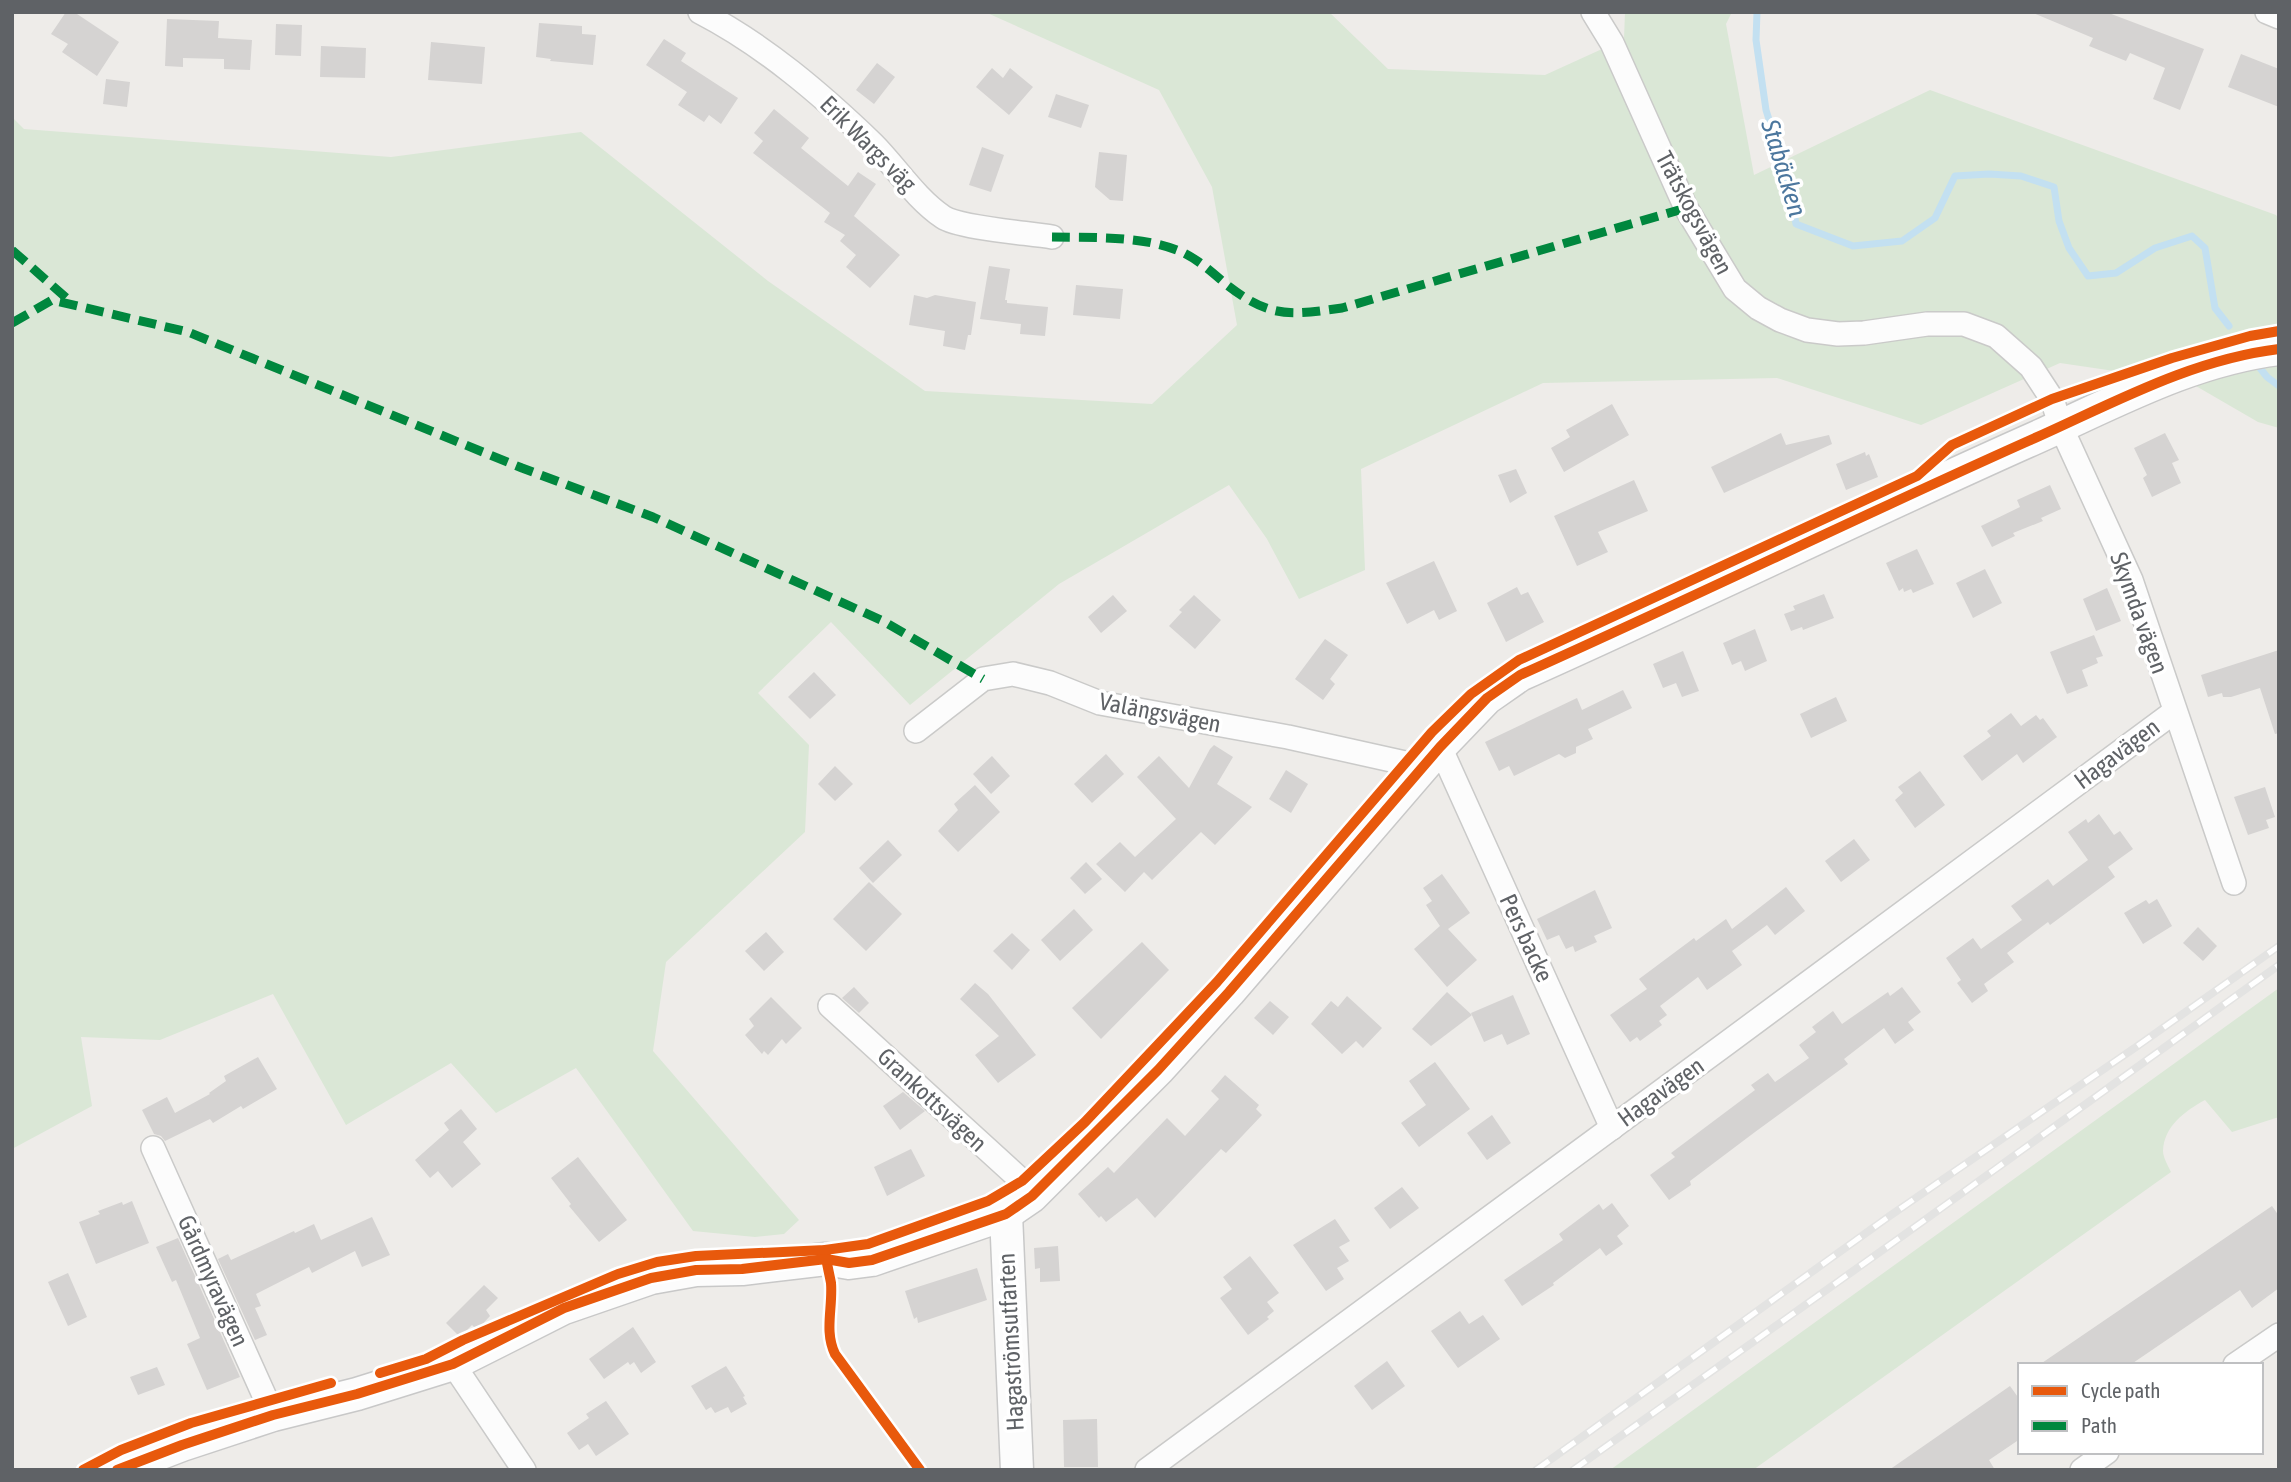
<svg xmlns="http://www.w3.org/2000/svg" width="2291" height="1482" viewBox="0 0 2291 1482" font-family="'Asap Condensed',sans-serif">
<style>
.green{fill:#dae7d6}
.lines{fill:none;stroke-linecap:round;stroke-linejoin:round}
.stream{stroke:#c3e0f1;stroke-width:7}
.building{fill:#d5d3d2}
.street-casing{stroke:#cacac9;stroke-width:26}
.secondary-casing{stroke:#c8c8c8;stroke-width:35}
.street{stroke:#fcfcfc;stroke-width:23}
.secondary{stroke:#fcfcfc;stroke-width:32}
.rail-casing{stroke:#e3e3e2;stroke-width:8}
.rail{stroke:#fff;stroke-width:5;stroke-dasharray:16;stroke-linecap:butt}
.quiet{stroke:#00873e;stroke-width:9;stroke-dasharray:18 9;stroke-linecap:butt}
.cycleway-casing{stroke:#fff;stroke-width:15}
.cycleway{stroke:#e8590c;stroke-width:10}
.labels{text-anchor:middle;stroke-width:7;stroke-linejoin:round;paint-order:stroke}
.street-label{font-size:24px;fill:#5f6266;stroke:#fff}
.water-label{font-size:26px;font-style:italic;fill:#4c779e;stroke:#fff}
</style>
<rect width="100%" height="100%" fill="#eeece9"/>
<g class="green">
<path d="M985 12H1329L1388 69 1545 75 1624 39 1625 12H1732L1726 24 1754 175 1930 90 2276 215 2279 219V428L2258 422 2189 382 2060 363 1921 425 1777 378 1543 383 1361 469 1365 570 1299 599 1267 539 1229 485 1059 584 910 705 831 622 758 693 809 745 805 832 666 962 653 1051 799 1220 784 1234 755 1237 693 1231 576 1068 496 1113 451 1063 346 1125 273 994 160 1040 81 1037 92 1106 12 1149V117L24 129 391 157 581 132 768 281 925 391 1152 404 1237 325 1212 187 1159 90Z"/>
<path d="M2279 988V1117L2232 1132 2205 1100C2185 1111 2164 1126 2163 1151 2163 1157 2168 1166 2171 1172L1753 1470H1610Z"/>
</g>
<g class="lines">
<g class="stream">
<path d="M1757 12 1756 40 1766 110 1786 174 1796 224 1853 246 1902 241 1935 218 1955 176 1989 174 2021 176 2054 187 2059 221 2069 248 2088 276 2116 273 2155 248 2192 236 2205 248 2215 308 2229 326"/>
<path d="M2256 363 2267 377 2279 386"/>
</g>
</g>
<g class="building">
<path d="M66 12H74L119 42 97 76 62 52 68 44 51 34Z"/>
<path d="M2031 12H2106L2204 49 2180 110 2153 99 2165 68 2130 53 2126 61 2089 46 2093 38Z"/>
<path d="M167 19 219 21 218 38 252 40 250 70 224 69V59L183 58V67L165 66Z"/>
<path d="M539 23 582 26V34L596 35 593 65 550 61 551 59 536 57Z"/>
<path d="M276 24 302 25 301 56 275 55Z"/>
<path d="M664 39 686 53 681 61 738 98 721 124 709 115 704 122 678 105 687 92 646 65Z"/>
<path d="M431 42 485 47 482 84 428 80Z"/>
<path d="M321 46 366 48 365 78 320 77Z"/>
<path d="M2241 54 2279 69V107L2228 87Z"/>
<path d="M877 63 895 77 874 104 856 90Z"/>
<path d="M992 68 1003 78 1010 68 1033 87 1009 115 976 87Z"/>
<path d="M106 79 130 82 127 107 103 104Z"/>
<path d="M1056 94 1089 105 1081 128 1048 117Z"/>
<path d="M774 109 809 138 801 148 848 186 858 172 876 184 854 216 900 255 870 288 846 267 856 255 840 241 845 235 824 222 830 213 753 153 763 141 754 133Z"/>
<path d="M982 147 1004 155 991 192 969 185Z"/>
<path d="M1099 152 1127 155 1123 201 1110 200 1095 187Z"/>
<path d="M989 266 1010 269 1005 300H1007V303L1048 307 1045 336 1020 334 1021 324 980 319Z"/>
<path d="M1076 285 1123 289 1120 319 1073 315Z"/>
<path d="M914 295 927 298 935 295 976 302 971 335H968L965 350 943 346 945 331 909 325Z"/>
<path d="M1612 404 1629 435 1564 472 1551 448 1570 437 1566 430Z"/>
<path d="M1781 433 1786 445 1829 435 1832 444 1724 493 1711 467Z"/>
<path d="M2165 433 2179 460 2172 463 2181 483 2152 497 2143 478 2147 475 2134 448Z"/>
<path d="M1865 452 1866 456 1869 454 1878 477 1846 490 1836 464Z"/>
<path d="M1516 469 1527 493 1510 503 1498 475Z"/>
<path d="M1634 480 1648 511 1598 532 1608 552 1577 566 1554 516Z"/>
<path d="M2050 485 2061 509 2041 518 2043 521 2013 533 2015 536 1992 547 1981 526 2020 507 2017 500Z"/>
<path d="M1917 549 1934 584 1913 593 1911 589 1904 592 1903 588 1899 591 1886 563Z"/>
<path d="M1434 561 1457 611 1439 620 1434 610 1407 624 1386 583Z"/>
<path d="M1985 569 2002 603 1973 618 1956 583Z"/>
<path d="M1517 587 1521 595 1528 592 1544 622 1506 642 1487 603Z"/>
<path d="M2107 588 2121 621 2096 631 2083 599Z"/>
<path d="M1824 594 1834 618 1803 630 1802 627 1791 631 1784 614 1795 610 1793 606Z"/>
<path d="M1113 595 1127 611 1101 633 1088 617Z"/>
<path d="M1194 595 1221 620 1195 649 1169 626 1182 612 1179 610Z"/>
<path d="M1755 629 1767 661 1745 671 1741 661 1732 665 1723 643Z"/>
<path d="M2094 635 2103 656 2096 658 2098 663 2082 670 2088 686 2067 694 2050 652Z"/>
<path d="M1325 639 1348 655 1330 679 1335 684 1323 700 1295 679Z"/>
<path d="M2279 650V733L2275 734 2260 688 2231 697H2223L2222 693 2208 697 2201 675Z"/>
<path d="M1683 651 1699 691 1682 697 1676 683 1663 688 1653 664Z"/>
<path d="M814 672 836 695 810 719 788 697Z"/>
<path d="M1623 690 1632 708 1588 729 1593 739 1576 747V753L1565 758 1559 754 1514 776 1509 766 1499 771 1485 742 1577 698 1582 710Z"/>
<path d="M1836 697 1847 721 1811 738 1800 714Z"/>
<path d="M2011 713 2021 726 2036 715 2040 720 2043 718 2057 737 2023 763 2017 754 1982 781 1963 756 1991 736 1987 731Z"/>
<path d="M1214 745 1233 757 1217 784 1252 807 1215 845 1201 832 1152 880 1144 872 1125 892 1096 864 1120 842 1135 857 1176 819 1137 777 1159 756 1189 788 1210 749Z"/>
<path d="M1106 754 1124 774 1092 803 1074 784Z"/>
<path d="M992 756 1010 776 991 794 973 774Z"/>
<path d="M835 766 853 784 835 801 818 784Z"/>
<path d="M1286 770 1308 784 1291 813 1269 799Z"/>
<path d="M1920 771 1945 805 1915 828 1895 800 1903 793 1898 787Z"/>
<path d="M975 785 1000 812 958 852 938 831 958 810 954 804Z"/>
<path d="M2265 787 2275 817 2266 820 2269 828 2248 835 2234 797Z"/>
<path d="M2099 814 2114 835 2120 831 2133 849 2108 867 2115 877 2050 925 2048 922 2007 953 2014 962 1984 984 1988 991 1972 1003 1957 983 1961 980 1946 958 1973 938 1981 949 2022 920 2011 906 2048 879 2053 886 2088 860 2068 832 2086 819 2088 823Z"/>
<path d="M1854 839 1870 860 1841 882 1825 861Z"/>
<path d="M888 840 902 855 873 883 859 868Z"/>
<path d="M1086 862 1102 879 1085 894 1070 878Z"/>
<path d="M1442 874 1470 913 1448 929 1477 960 1447 987 1414 949 1440 926 1426 905 1432 901 1423 888Z"/>
<path d="M869 882 902 914 866 951 833 919Z"/>
<path d="M1786 887 1805 911 1775 935 1767 925 1732 951 1742 965 1707 990 1698 977 1660 1006 1667 1015 1659 1021 1662 1025 1640 1041 1637 1037 1630 1042 1610 1015 1647 989 1639 979 1694 938 1696 941 1726 919 1732 929Z"/>
<path d="M1595 890 1612 928 1594 936 1597 942 1575 952 1573 946 1566 949 1559 935 1547 940 1537 919Z"/>
<path d="M2157 899 2172 926 2143 944 2124 913 2146 900 2149 904Z"/>
<path d="M1074 909 1093 930 1060 961 1041 940Z"/>
<path d="M2198 927 2217 946 2203 961 2183 943Z"/>
<path d="M766 932 784 952 764 971 745 951Z"/>
<path d="M1012 933 1030 950 1012 970 993 951Z"/>
<path d="M1142 942 1169 970 1101 1039 1072 1008Z"/>
<path d="M975 983 988 994 1036 1055 998 1083 975 1055 999 1036 960 999Z"/>
<path d="M854 987 869 1003 859 1013 842 998Z"/>
<path d="M1902 987 1921 1012 1908 1022 1914 1030 1895 1044 1884 1028 1844 1059 1848 1064 1755 1132 1690 1181 1691 1185 1669 1200 1650 1175 1675 1157 1671 1153 1755 1090 1751 1085 1768 1073 1775 1082 1809 1058 1799 1045 1816 1032 1812 1027 1833 1011 1842 1024 1888 992 1890 996Z"/>
<path d="M1447 992 1472 1015 1431 1046 1412 1029Z"/>
<path d="M1513 995 1530 1034 1507 1045 1502 1034 1484 1042 1471 1013Z"/>
<path d="M1347 996 1382 1028 1363 1048 1356 1041 1342 1054 1311 1024 1331 1001 1338 1007Z"/>
<path d="M771 997 802 1028 786 1044 782 1039 768 1055 764 1051 762 1054 745 1035 754 1026 749 1019Z"/>
<path d="M1270 1001 1289 1017 1273 1035 1254 1018Z"/>
<path d="M258 1057 277 1089 243 1109 241 1106 213 1123 210 1119 165 1141 161 1136 154 1134 142 1110 167 1097 175 1113 210 1094 209 1093 226 1081 224 1076Z"/>
<path d="M1435 1062 1470 1109 1419 1147 1401 1123 1426 1105 1409 1081Z"/>
<path d="M1225 1075 1259 1105 1256 1109 1262 1115 1226 1153 1221 1149 1155 1218 1137 1198 1106 1222 1101 1216 1099 1218 1078 1194 1108 1167 1114 1173 1167 1118 1185 1136 1219 1099 1211 1091Z"/>
<path d="M903 1092 925 1111 900 1130 883 1106Z"/>
<path d="M461 1109 477 1129 463 1142 481 1164 452 1188 438 1171 430 1178 415 1160 449 1130 444 1123Z"/>
<path d="M1492 1115 1511 1143 1487 1160 1467 1133Z"/>
<path d="M911 1149 925 1176 887 1196 874 1167Z"/>
<path d="M578 1157 627 1220 599 1242 569 1206 571 1204 551 1178Z"/>
<path d="M1402 1187 1419 1208 1390 1229 1374 1208Z"/>
<path d="M132 1201 149 1243 96 1264 79 1222 100 1214 98 1211 122 1202 123 1205Z"/>
<path d="M1612 1203 1629 1226 1617 1236 1623 1244 1606 1256 1600 1248 1553 1283 1554 1285 1522 1306 1504 1280 1563 1240 1559 1234 1599 1204 1603 1210Z"/>
<path d="M2272 1206 2279 1216V1288L2252 1308 2240 1290 2130 1365H2039Z"/>
<path d="M372 1217 390 1255 362 1267 355 1251 312 1273 309 1267 256 1294 261 1306 255 1308 267 1335 255 1340 218 1259 228 1254 231 1260 294 1231 295 1233 314 1224 321 1240Z"/>
<path d="M1335 1219 1350 1241 1339 1247 1349 1261 1337 1268 1344 1279 1326 1291 1293 1245Z"/>
<path d="M178 1238 240 1377 207 1390 187 1344 200 1338 176 1280 172 1282 156 1247Z"/>
<path d="M1058 1246 1060 1281 1040 1282V1268L1035 1269 1034 1248Z"/>
<path d="M1250 1256 1279 1293 1267 1302 1274 1311 1267 1317 1269 1319 1248 1335 1220 1298 1232 1289 1223 1277Z"/>
<path d="M977 1268 987 1300 918 1323 917 1317 914 1319 905 1291Z"/>
<path d="M68 1273 87 1317 68 1326 48 1282Z"/>
<path d="M484 1285 498 1298 486 1310 490 1316 477 1330 472 1325 460 1337 446 1323Z"/>
<path d="M1460 1311 1469 1324 1483 1315 1500 1339 1458 1368 1431 1331Z"/>
<path d="M633 1327 656 1362 641 1373 634 1362 630 1365 628 1362 604 1379 589 1359Z"/>
<path d="M1387 1361 1405 1386 1372 1410 1354 1386Z"/>
<path d="M726 1366 745 1396 743 1397 747 1404 731 1413 728 1407 715 1413 711 1407 706 1410 691 1386Z"/>
<path d="M157 1367 165 1385 138 1395 130 1377Z"/>
<path d="M2010 1386 2020 1400V1439L1989 1460 1995 1470H1889Z"/>
<path d="M606 1401 629 1434 596 1456 588 1444 579 1450 567 1433 589 1418 586 1414Z"/>
<path d="M1097 1419 1098 1467H1064L1063 1420Z"/>
</g>
<g class="lines">
<defs>
<g id="street">
<path d="M700 12C764 45 821 94 873 144 896 167 915 198 943 217 959 228 1029 233 1052 237"/>
<path d="M1593 12 1612 43 1686 208 1735 289 1758 308 1780 320 1807 330 1838 334 1864 333 1927 324H1964L1996 336 2031 367 2052 399 2061 427 2131 580 2234 883"/>
<path d="M2267 12 2279 17"/>
<path d="M916 731 983 679 1013 674 1050 683 1100 703 1288 737 1423 767"/>
<path d="M1440 747 1612 1128"/>
<path d="M830 1006 1022 1181 1032 1196"/>
<path d="M153 1148 273 1415"/>
<path d="M453 1364 524 1470"/>
<path d="M2235 1365 2279 1335"/>
<path d="M1147 1470 1727 1043 2174 712"/>
<path d="M2082 1470 2107 1452"/>
</g>
<g id="secondary">
<path d="M1006 1214 1017 1470"/>
<path d="M117 1470 182 1445 273 1415 357 1394 453 1364 564 1308 651 1278 696 1270 742 1269 826 1259 849 1263 872 1260 1006 1214 1032 1196 1158 1070 1229 992 1440 747 1487 698 1520 675C1690 599 1856 518 2026 442 2108 406 2188 360 2279 349"/>
</g>
</defs>
<use href="#street" class="street-casing"/>
<use href="#secondary" class="secondary-casing"/>
<use href="#street" class="street"/>
<use href="#secondary" class="secondary"/>
<defs>
<g id="rail">
<path d="M1536 1470 1891 1215 2136 1047 2279 946"/>
<path d="M1573 1470 1908 1232 2279 965"/>
</g>
</defs>
<use href="#rail" class="rail-casing"/>
<use href="#rail" class="rail"/>
<g class="quiet">
<path d="M1052 237C1095 238 1144 235 1184 253 1200 261 1214 274 1227 285 1271 319 1291 315 1342 308L1686 208"/>
<path d="M12 250 72 303"/>
<path d="M12 323 52 300 188 332 522 468 653 517 883 621 983 679"/>
</g>
<defs>
<g id="cycleway">
<path d="M825 1250C826 1261 829 1272 831 1283 833 1308 824 1331 835 1354L920 1470"/>
<path d="M380 1373 426 1359 463 1340 618 1274 657 1262 696 1256 825 1250 868 1244 988 1201 1022 1181 1085 1122 1217 982 1432 732 1471 694 1519 660 1917 476 1952 445 2052 399 2172 358 2250 336 2279 331"/>
<path d="M83 1470 121 1450 191 1423 331 1383"/>
<path d="M117 1470 182 1445 273 1415 357 1394 453 1364 564 1308 651 1278 696 1270 742 1269 826 1259 849 1263 872 1260 1006 1214 1032 1196 1158 1070 1229 992 1440 747 1487 698 1520 675C1690 599 1856 518 2026 442 2108 406 2188 360 2279 349"/>
</g>
</defs>
<use href="#cycleway" class="cycleway-casing"/>
<use href="#cycleway" class="cycleway"/>
</g>
<g class="labels">
<g class="street-label">
<text transform="translate(868 144) rotate(45)" y="8">Erik Wargs väg</text>
<text transform="translate(1694 213) rotate(62)" y="8">Trätskogsvägen</text>
<text transform="translate(2139 613) rotate(70)" y="8">Skymda vägen</text>
<text transform="translate(1160 713) rotate(11)" y="8">Valängsvägen</text>
<text transform="translate(2117 754) rotate(-37)" y="8">Hagavägen</text>
<text transform="translate(1526 938) rotate(65)" y="8">Pers backe</text>
<text transform="translate(1661 1092) rotate(-36)" y="8">Hagavägen</text>
<text transform="translate(932 1100) rotate(43)" y="8">Grankottsvägen</text>
<text transform="translate(213 1281) rotate(66)" y="8">Gårdmyravägen</text>
<text transform="translate(1011 1342) rotate(-93)" y="8">Hagaströmsutfarten</text>
</g>
<g class="water-label">
<text transform="translate(1784 168) rotate(73)" y="9">Stabäcken</text>
</g>
</g>
<rect width="2291" height="1482" fill="none" stroke="#5f6266" stroke-width="28"/>
<rect x="2018" y="1363" width="245" height="91" fill="#ffffff" stroke="#bfc0c2" stroke-width="2"/>
<rect x="2032" y="1386" width="35" height="10" fill="#e8590c" stroke="#bfc0c2" stroke-width="2"/>
<text x="2081" y="1398" font-size="21" fill="#5f6266">Cycle path</text>
<rect x="2032" y="1421" width="35" height="10" fill="#00873e" stroke="#bfc0c2" stroke-width="2"/>
<text x="2081" y="1433" font-size="21" fill="#5f6266">Path</text>
</svg>
